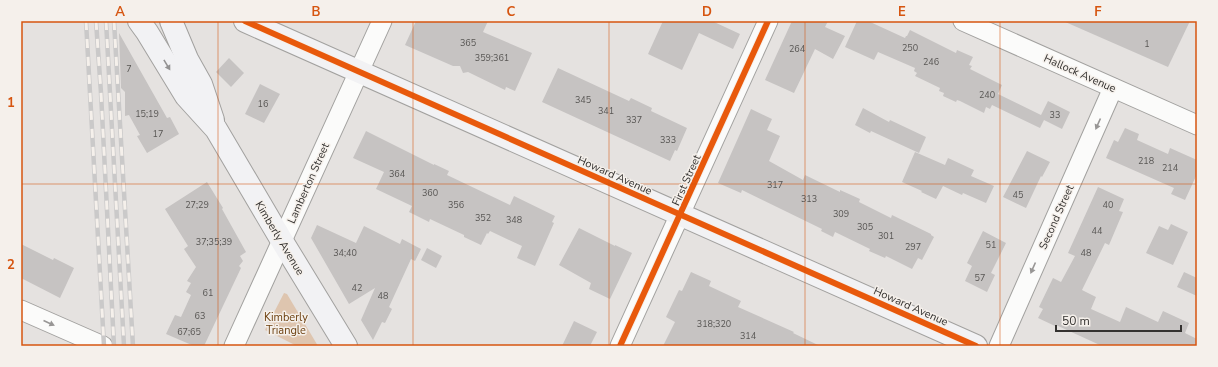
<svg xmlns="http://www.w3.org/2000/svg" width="1218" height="367" viewBox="0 0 1218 367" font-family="'Nunito Sans',sans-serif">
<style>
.green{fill:#dec5af}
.building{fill:#c6c3c2}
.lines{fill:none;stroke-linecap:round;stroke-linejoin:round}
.street-casing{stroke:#a2a19f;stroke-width:21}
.secondary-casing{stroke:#a2a19f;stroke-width:24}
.street{stroke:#fbfbfa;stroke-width:19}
.secondary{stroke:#f2f2f4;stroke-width:22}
.rail-casing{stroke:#cac9c9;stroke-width:4.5}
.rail{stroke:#f5f0eb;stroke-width:3;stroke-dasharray:9;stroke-linecap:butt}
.cycleway-casing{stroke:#f5f0eb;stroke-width:8}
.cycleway{stroke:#e8590c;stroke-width:6}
.oneway{fill:#939292}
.oneway2{fill:#989695}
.grid{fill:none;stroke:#d65510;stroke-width:1;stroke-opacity:0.55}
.labels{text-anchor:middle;stroke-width:3;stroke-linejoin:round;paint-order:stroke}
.number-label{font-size:9px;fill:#585654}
.street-label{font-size:11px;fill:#343230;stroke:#f5f0eb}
.park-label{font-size:11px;fill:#6d4110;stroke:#f5f0eb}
.neatline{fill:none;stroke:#d65510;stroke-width:1.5}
.grid-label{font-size:13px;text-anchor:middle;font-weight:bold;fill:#d65510}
</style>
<rect width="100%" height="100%" fill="#e5e2e0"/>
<path class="green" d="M284 293 287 294 318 346H297L265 330Z"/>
<g class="building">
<path d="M416 21H488L483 32 532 53 515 91 506 87 505 90 468 72 463 73 460 66H453L405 45Z"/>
<path d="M663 21H712L740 34 733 49 699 33 682 70 648 54Z"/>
<path d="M792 21H828L825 27 845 36 833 59 815 49 794 93 765 80Z"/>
<path d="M857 21H868L905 38 906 36H907L910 30 956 53 957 50 973 57 969 65 972 66 970 69 1002 85 998 94 1041 115 1048 101 1070 112 1062 129 1044 120 1040 128 992 105 990 109 986 107 984 113 960 101 957 100 956 102 943 96 944 93 939 91 940 88 915 76 917 73 914 71 915 68 878 52 874 60 845 47Z"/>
<path d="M1063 21H1190L1168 67Z"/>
<path d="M119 33 167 118 170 117 179 134 147 153 137 136 140 135 129 115 125 116V92L121 88Z"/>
<path d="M229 58 244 73 231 87 216 72Z"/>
<path d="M558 68 629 101 631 98 652 108 651 111 687 128 677 151 675 150 670 161 542 102Z"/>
<path d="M260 84 280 94 264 123 245 114Z"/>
<path d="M863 108 889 122 890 120 926 137 919 153 871 131 870 133 855 125Z"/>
<path d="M751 109 772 119 767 130 780 136 769 161 803 180 805 175 840 192V190L860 199 859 202 891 218 892 215 931 234V235L934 237 922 260 918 258 912 269 886 256 885 258 869 251 870 249 835 232 833 237 821 231 822 229 742 190 741 193 718 183Z"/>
<path d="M1125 128 1139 134 1137 140 1168 154 1170 148 1197 160V174L1185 200 1171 194 1174 188 1106 158 1114 140 1118 142Z"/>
<path d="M366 131 434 165V164L449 171 447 175 510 205 514 196 555 216 552 222 554 223 535 266 517 258 522 246 490 231 488 234 487 233 481 245 464 237V235L430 219 429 222 409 212 412 206 376 189 384 172 353 158Z"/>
<path d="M1027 151 1050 162 1042 177 1041 176 1026 208 1003 197Z"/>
<path d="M915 152 945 165 948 158 974 170 971 176 994 186 986 203 963 193 962 195 943 186 936 199 921 192 922 191 902 182Z"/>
<path d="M207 182 223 208 222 209 246 252 240 256 243 261 239 266 241 268 204 346H194L166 334 175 315 181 317 191 295 186 292 191 283 187 281 196 267 184 249 188 246 165 209Z"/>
<path d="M1098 187 1124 199 1119 211 1123 212 1109 245 1105 243 1082 290 1096 297 1091 309 1120 322 1126 307 1158 322 1163 311 1189 323 1185 333 1197 339V346H1102L1056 325 1055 326 1038 318 1043 309 1039 307 1053 278 1061 282 1075 256 1068 253Z"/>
<path d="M1171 224 1188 232 1173 265 1146 253 1159 226 1168 230Z"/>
<path d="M317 225 356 243 364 226 400 244 402 239 421 249 415 261 411 259 389 307 392 309 385 323 382 322 373 340 361 320 375 288 349 304 311 238Z"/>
<path d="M579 228 615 246V245L632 253 610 299 589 289 591 283 559 265Z"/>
<path d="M983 231 1006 243 991 273 995 275 987 292 965 281 972 266 967 263Z"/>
<path d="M21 244 53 260 54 258 74 268 60 298 21 278Z"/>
<path d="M427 248 442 256 436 268 421 260Z"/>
<path d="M691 272 711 281 709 286 741 301 738 307 794 332 793 333 820 346H663L675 322 666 317 679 290 682 291Z"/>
<path d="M1184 272 1197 278V296L1177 287Z"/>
<path d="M574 321 597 332 590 346H562Z"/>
</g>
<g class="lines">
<defs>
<g id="street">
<path d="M963 21 1197 125"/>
<path d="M21 310 103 346"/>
<path d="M234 346 382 21"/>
<path d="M620 346 768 21"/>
<path d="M999 346 1113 88"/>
</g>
<g id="secondary">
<path d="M139 21 147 32 186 96 216 129 282 241 346 346"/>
<path d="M171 21 187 59 201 84 213 120"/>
<path d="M245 21 976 346"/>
</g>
</defs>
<use href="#street" class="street-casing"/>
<use href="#secondary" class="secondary-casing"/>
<use href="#street" class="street"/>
<use href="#secondary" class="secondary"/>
<defs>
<g id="rail">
<path d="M86 21 104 346"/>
<path d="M96 21 101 93 114 346"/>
<path d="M106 21 124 346"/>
<path d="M114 21 133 346"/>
</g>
</defs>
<use href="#rail" class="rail-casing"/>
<use href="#rail" class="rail"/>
<defs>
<g id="cycleway">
<path d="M245 21 976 346"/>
<path d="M620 346 768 21"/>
</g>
</defs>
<use href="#cycleway" class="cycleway-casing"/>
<use href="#cycleway" class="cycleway"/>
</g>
<defs><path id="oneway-solid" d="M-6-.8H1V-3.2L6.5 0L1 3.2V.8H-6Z"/></defs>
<use class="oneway" href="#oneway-solid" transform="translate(167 65) rotate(59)"/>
<g class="oneway2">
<use href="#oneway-solid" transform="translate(1098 124) rotate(114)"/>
<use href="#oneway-solid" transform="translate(1033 268) rotate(114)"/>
<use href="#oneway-solid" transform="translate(49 323) rotate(24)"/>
</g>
<path class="grid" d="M218 21V346M413 21V346M609 21V346M805 21V346M1000 21V346M21 184H1197"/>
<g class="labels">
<g class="number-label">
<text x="468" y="46">365</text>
<text x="1147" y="47">1</text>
<text x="910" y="51">250</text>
<text x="797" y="52">264</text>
<text x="492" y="61">359;361</text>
<text x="931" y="65">246</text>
<text x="129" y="72">7</text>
<text x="987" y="98">240</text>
<text x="583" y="103">345</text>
<text x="263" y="107">16</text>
<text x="606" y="114">341</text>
<text x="147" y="117">15;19</text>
<text x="1055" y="118">33</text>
<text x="634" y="123">337</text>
<text x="158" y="137">17</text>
<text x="668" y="143">333</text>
<text x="1146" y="164">218</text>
<text x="1170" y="171">214</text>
<text x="397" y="177">364</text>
<text x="775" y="188">317</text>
<text x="430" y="196">360</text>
<text x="1018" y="198">45</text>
<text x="809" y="202">313</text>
<text x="197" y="208">27;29</text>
<text x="456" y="208">356</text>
<text x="1108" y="208">40</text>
<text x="841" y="217">309</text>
<text x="483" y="221">352</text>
<text x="514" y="223">348</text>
<text x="865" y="230">305</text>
<text x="1097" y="234">44</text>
<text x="886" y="239">301</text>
<text x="214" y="245">37;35;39</text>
<text x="991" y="248">51</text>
<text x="913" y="250">297</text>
<text x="345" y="256">34;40</text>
<text x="1086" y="256">48</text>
<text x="980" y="281">57</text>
<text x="357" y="291">42</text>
<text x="208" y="296">61</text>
<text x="383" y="299">48</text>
<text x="200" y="319">63</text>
<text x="714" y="327">318;320</text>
<text x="189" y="335">67;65</text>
<text x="748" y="339">314</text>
</g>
<g class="street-label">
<text transform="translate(1080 73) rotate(24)" y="4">Hallock Avenue</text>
<text transform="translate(615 175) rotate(24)" y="4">Howard Avenue</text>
<text transform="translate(686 180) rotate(-66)" y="4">First Street</text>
<text transform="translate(308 183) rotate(-66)" y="4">Lamberton Street</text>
<text transform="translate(1056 217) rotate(-66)" y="4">Second Street</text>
<text transform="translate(280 238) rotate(59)" y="4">Kimberly Avenue</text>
<text transform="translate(911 306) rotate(24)" y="4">Howard Avenue</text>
</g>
<g class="park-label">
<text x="286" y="321">Kimberly<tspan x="286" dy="13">Triangle</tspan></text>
</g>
</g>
<rect width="1218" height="367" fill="none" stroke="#f5f0eb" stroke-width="44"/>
<path d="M1056 325v6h125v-6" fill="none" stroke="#343230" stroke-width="2"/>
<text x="1062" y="325" font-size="12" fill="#343230" stroke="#f5f0eb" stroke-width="3" paint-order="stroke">50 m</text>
<rect x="22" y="22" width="1174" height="323" class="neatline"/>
<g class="grid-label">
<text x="120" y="16">A</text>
<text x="316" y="16">B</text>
<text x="511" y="16">C</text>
<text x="707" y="16">D</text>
<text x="902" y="16">E</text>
<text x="1098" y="16">F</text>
<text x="11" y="107">1</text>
<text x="11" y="269">2</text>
</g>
</svg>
